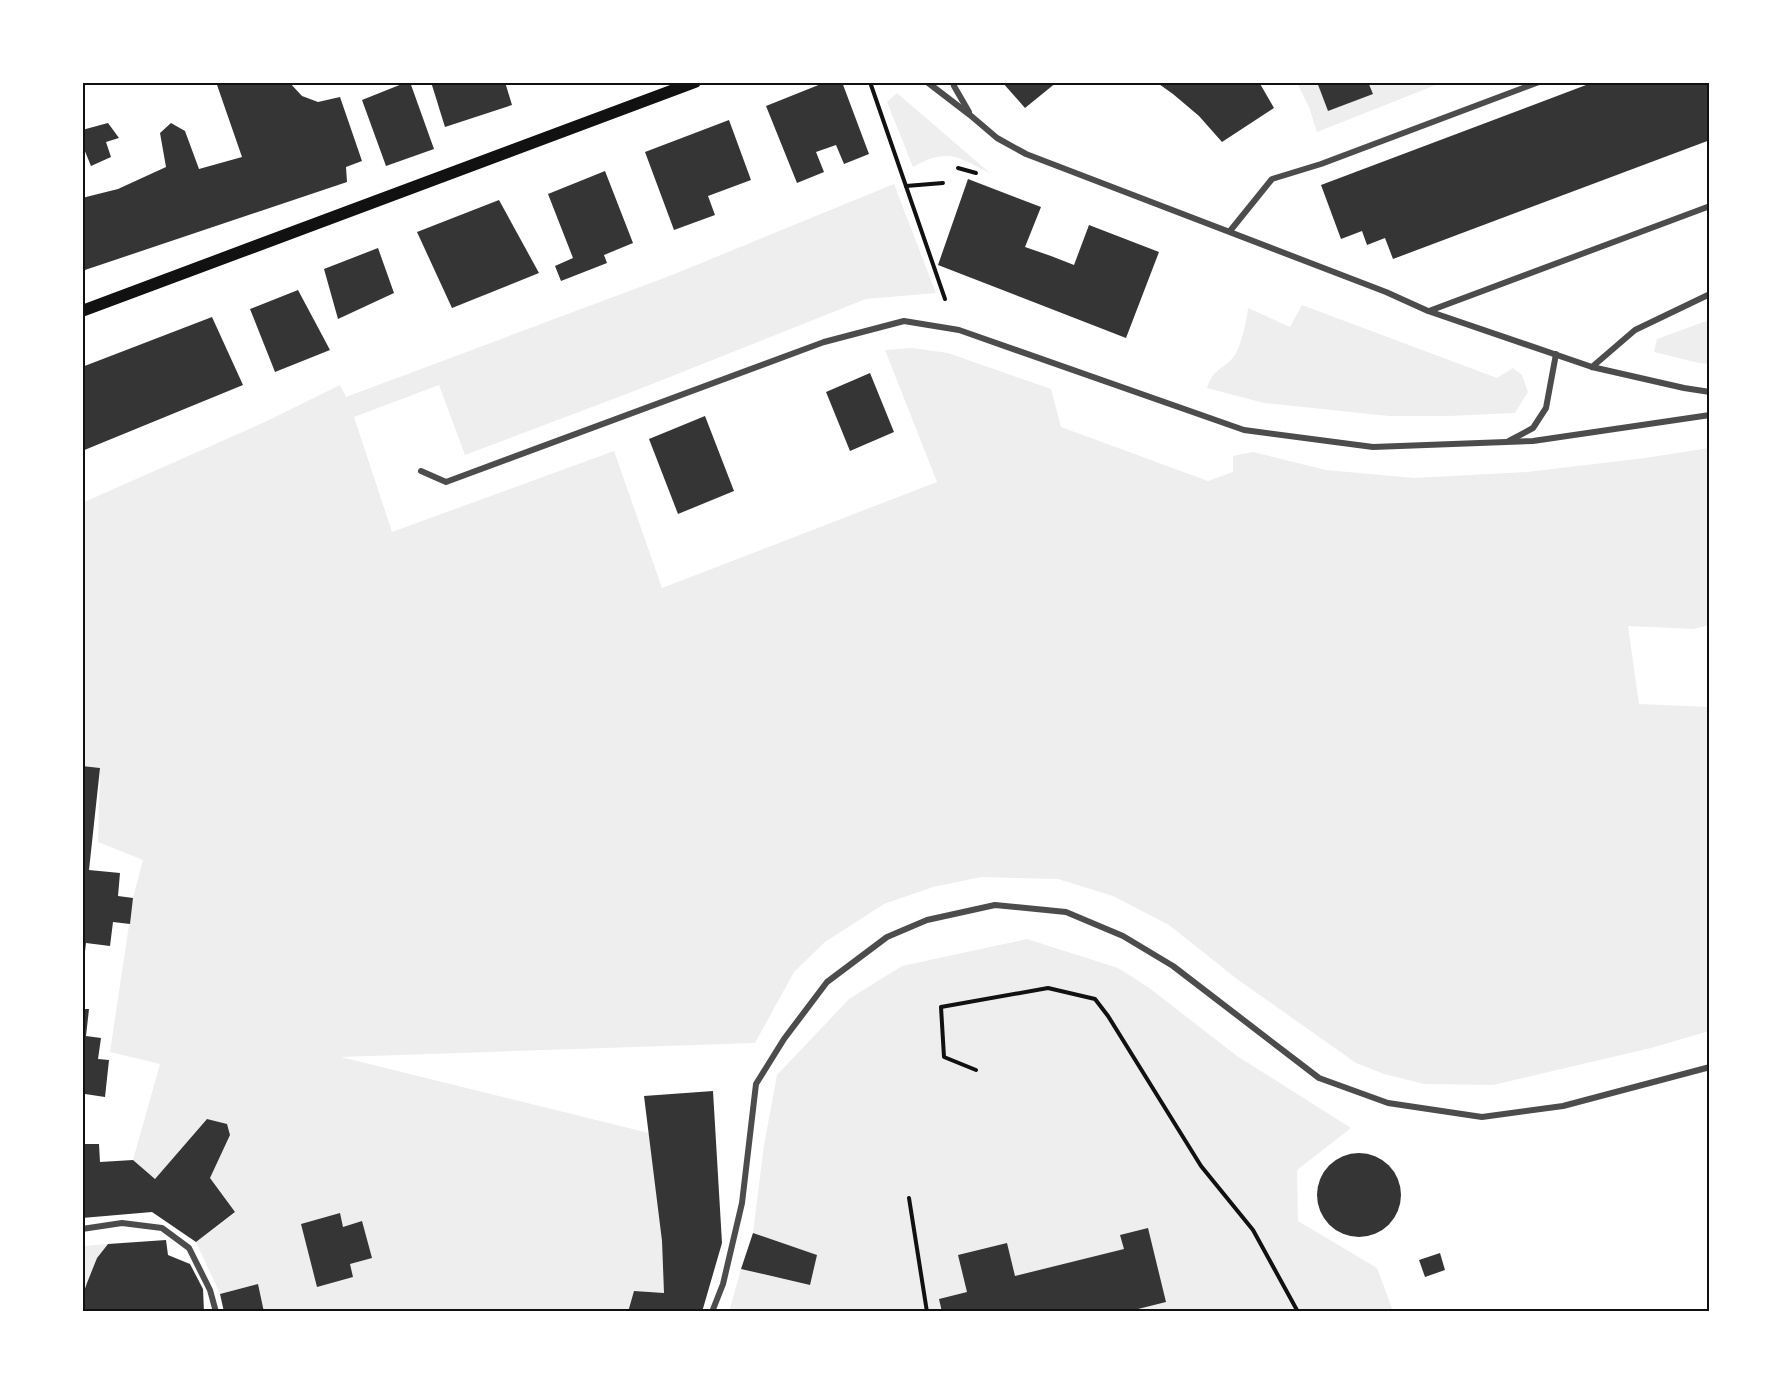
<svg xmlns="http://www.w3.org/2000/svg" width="1792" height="1394" viewBox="0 0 1792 1394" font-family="'Titillium Web',sans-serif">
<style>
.green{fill:#eee}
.building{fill:#353535}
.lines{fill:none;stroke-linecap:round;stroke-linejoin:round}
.path{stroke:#111;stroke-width:4}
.minor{stroke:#4c4c4c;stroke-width:6}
.secondary{stroke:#111;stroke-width:12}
.neatline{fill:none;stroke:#111;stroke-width:2}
</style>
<rect width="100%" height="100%" fill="#fff"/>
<g class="green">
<path d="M1297 83H1441L1317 132 1309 107Z"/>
<path d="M897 93 991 174C959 157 947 147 913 167L887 102Z"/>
<path d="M894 184 936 293 866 299 637 390 465 455 439 385 354 417 392 532 614 451 662 588 937 482 885 350 912 348 948 353 1051 389 1061 427 1208 481 1233 472V456L1253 452 1326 470 1414 478 1527 472 1645 458 1709 448V625L1694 629 1628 626 1639 704 1709 707V1031L1651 1048 1493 1085 1424 1084 1384 1074 1356 1063 1237 979 1169 925 1113 896 1058 879 981 877 933 887 884 904 825 942 794 972 755 1043 341 1057 649 1133 662 1241 664 1293 634 1291 628 1312 264 1311 258 1284 220 1294 196 1242 235 1213 210 1178 230 1135 227 1124 207 1119 155 1179 133 1160 160 1064 110 1052 133 898 143 860 98 842 100 768 83 766 82 503 267 421 340 385 346 397 672 275Z"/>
<path d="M1302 305 1497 378 1513 368 1522 375 1528 392 1515 413 1449 416H1389L1264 403 1207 388C1213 367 1225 370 1235 355 1241 345 1247 320 1248 308L1290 327Z"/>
<path d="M1709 320V364L1699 363 1654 352 1657 339Z"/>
<path d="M1027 939 1118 968 1148 987 1237 1056 1351 1128 1297 1170 1298 1221 1377 1268 1393 1311 729 1312 741 1269 809 1285 817 1255 753 1233 764 1145 777 1075 849 999 902 966Z"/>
<path d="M108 1244 97 1258 83 1297V1246Z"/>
</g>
<g class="building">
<path d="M216 82H289L302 96 318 102 340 97 362 161 346 167 347 182 82 271V198L118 189 166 167 160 133 171 123 185 131 199 169 242 157Z"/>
<path d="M407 82H410L434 149 386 166 362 100Z"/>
<path d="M431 82H505L512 105 445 127Z"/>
<path d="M826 82H842L869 154 844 164 836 145 816 152 824 172 797 183 766 106Z"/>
<path d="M1002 82H1057L1025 108Z"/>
<path d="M1156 82H1259L1274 108 1222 142 1199 116 1173 94Z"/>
<path d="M1317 82H1368L1373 94 1328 111Z"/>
<path d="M1594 82H1708L1710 87V140L1393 259 1385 238 1367 245 1362 231 1341 239 1321 185Z"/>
<path d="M729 120 751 180 708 196 715 215 674 230 645 152Z"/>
<path d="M108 123 119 138 106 142 111 157 91 166 82 144V130Z"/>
<path d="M605 171 633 243 604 255 607 263 561 281 555 266 573 258 548 194Z"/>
<path d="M968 179 1041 207 1025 247 1051 256 1074 265 1089 225 1159 252 1126 338 938 265Z"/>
<path d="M499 200 539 273 452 308 417 232Z"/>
<path d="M378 248 394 293 338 319 324 269Z"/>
<path d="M298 290 330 350 275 372 250 309Z"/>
<path d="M212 317 243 385 82 451V367Z"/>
<path d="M870 373 894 432 850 451 826 392Z"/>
<path d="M705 416 734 491 678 514 649 439Z"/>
<path d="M82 766 100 768 89 870 120 873 118 896 133 898 130 924 113 922 110 946 86 943 84 960 82 959Z"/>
<path d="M82 1009H89L86 1036 101 1038 98 1059 109 1060 105 1097 85 1094 84 1106H82Z"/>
<path d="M713 1091 722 1243 702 1312H628L634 1291 664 1293 662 1241 644 1096Z"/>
<path d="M207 1119 227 1124 230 1135 210 1178 235 1212 196 1242 152 1212 82 1218V1144H99L100 1162 133 1160 155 1179Z"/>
<circle cx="1359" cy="1195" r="42"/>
<path d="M340 1213 343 1227 362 1221 372 1258 350 1264 353 1277 317 1287 301 1224Z"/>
<path d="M1148 1228 1166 1302 1126 1312H942L939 1299 967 1292 958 1255 1007 1243 1015 1276 1124 1249 1120 1235Z"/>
<path d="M753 1233 817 1255 810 1285 741 1269Z"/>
<path d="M166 1240 168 1255 190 1264 203 1289 204 1312H82V1297L87 1283 97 1258 108 1244Z"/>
<path d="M1440 1253 1445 1270 1425 1277 1419 1260Z"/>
<path d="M258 1284 264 1312H224L220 1294Z"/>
</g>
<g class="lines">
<g class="path">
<path d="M870 82 945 299"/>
<path d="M958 168 976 173"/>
<path d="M906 186 943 183"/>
<path d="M976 1070 944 1057 941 1007 1048 988 1095 999 1108 1016 1201 1166 1253 1230 1298 1312"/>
<path d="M909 1198 927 1312"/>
</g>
<g class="minor">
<path d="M927 82 970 115 997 138 1026 154 1386 292 1428 311 1592 367 1684 388 1710 392"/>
<path d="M953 82 954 86 969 112"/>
<path d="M1230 231 1272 179 1321 164 1539 82"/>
<path d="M1429 311 1710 206"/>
<path d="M1592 367 1635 330 1710 294"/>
<path d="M1509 441 1533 428 1546 408 1556 354"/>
<path d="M421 471 446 482 824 342 904 321 959 330 1244 430 1373 447 1533 441 1710 415"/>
<path d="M82 1229 122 1223 162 1228 189 1248 210 1290 216 1312"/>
<path d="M712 1312 723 1284 742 1203 756 1084 784 1039 827 982 887 937 927 920 995 905 1066 912 1123 936 1173 966 1319 1078 1388 1103 1482 1117 1563 1106 1710 1067"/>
</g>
<path class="secondary" d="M82 311 695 82"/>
</g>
<rect width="1792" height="1394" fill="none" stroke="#ffffff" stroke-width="168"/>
<rect x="84" y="84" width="1624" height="1226" class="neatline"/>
</svg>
